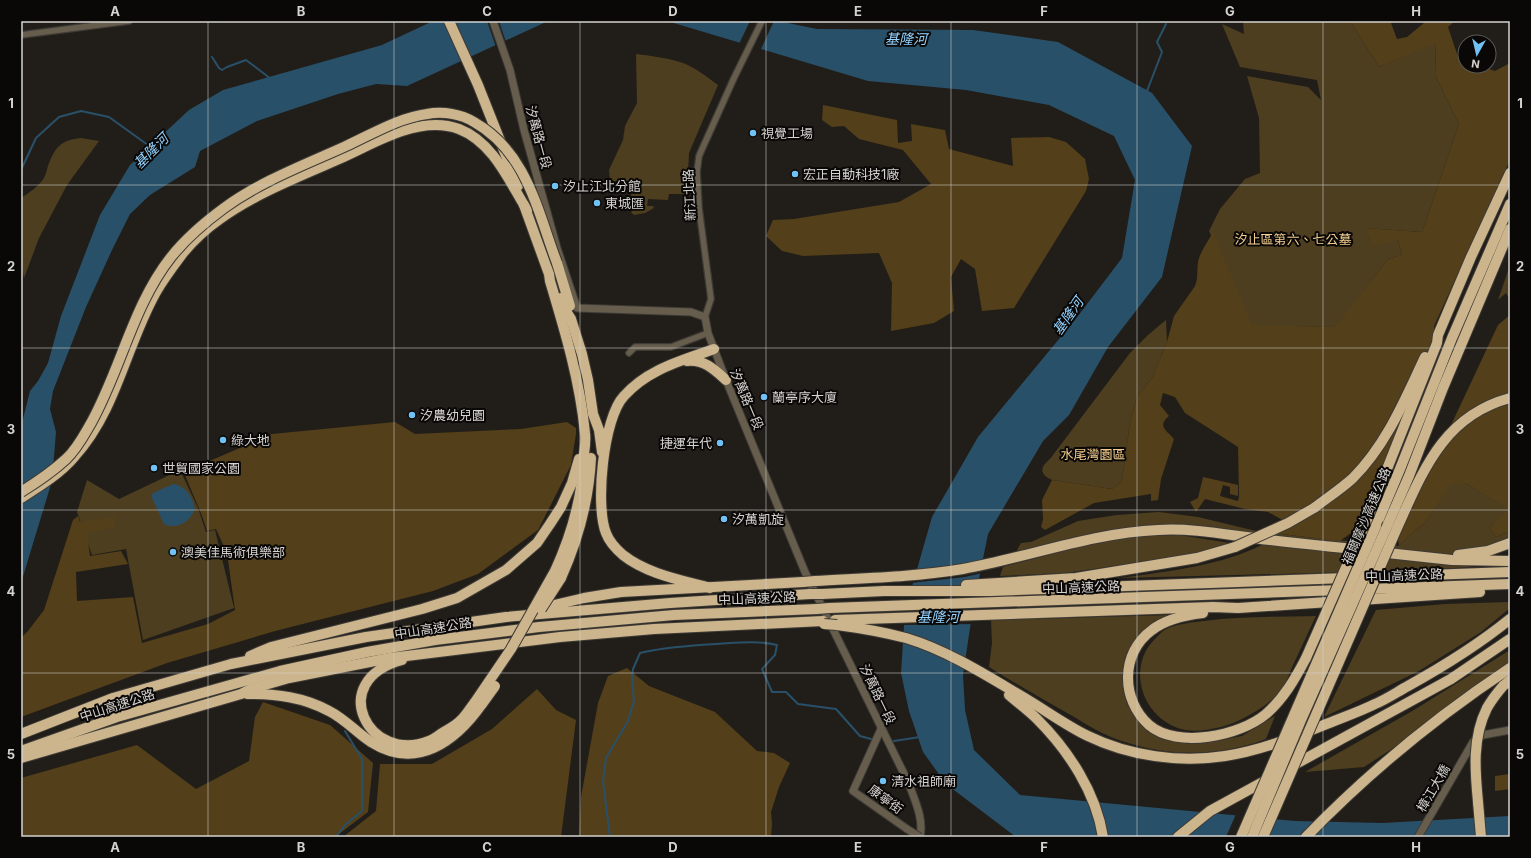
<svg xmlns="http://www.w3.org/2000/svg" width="1531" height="858" viewBox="0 0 1531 858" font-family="Inter,'Noto Sans TC',sans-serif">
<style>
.green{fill:#4e3e20}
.forest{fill:#533f19}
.water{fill:#295069}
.pier{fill:#211e19}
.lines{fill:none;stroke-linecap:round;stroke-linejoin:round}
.stream{stroke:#295069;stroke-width:2}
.minor-casing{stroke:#3e3b36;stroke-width:8}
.tertiary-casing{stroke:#3e3b36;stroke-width:9}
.motorway-casing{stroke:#3e3b36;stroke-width:12}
.minor{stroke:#665d4d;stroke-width:5.5}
.tertiary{stroke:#665d4d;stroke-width:7}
.motorway{stroke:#ccb48c;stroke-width:10}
.tertiary-bridge-casing{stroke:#3e3b36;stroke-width:9;stroke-linecap:butt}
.motorway-bridge-casing{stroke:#3e3b36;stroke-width:12;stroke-linecap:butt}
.tertiary-bridge{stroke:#665d4d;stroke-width:7}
.motorway-bridge{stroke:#ccb48c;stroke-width:10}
.grid{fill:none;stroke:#d5d3cf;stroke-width:1;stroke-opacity:0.55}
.poi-dot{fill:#72c1f5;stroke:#0a0807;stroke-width:1.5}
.labels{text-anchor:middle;stroke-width:4;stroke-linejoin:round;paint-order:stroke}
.poi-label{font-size:13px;fill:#d5d3cf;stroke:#0a0807;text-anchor:start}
.street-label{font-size:13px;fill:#d5d3cf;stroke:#0a0807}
.park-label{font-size:13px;fill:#f3cd8e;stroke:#0a0807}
.water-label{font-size:14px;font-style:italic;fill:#92d2ff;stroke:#0a0807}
.neatline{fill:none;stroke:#d5d3cf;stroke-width:1.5}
.grid-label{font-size:13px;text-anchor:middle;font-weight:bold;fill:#d5d3cf}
</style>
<rect width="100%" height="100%" fill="#211e19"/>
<g class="green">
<path d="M1243 21H1350L1379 67 1436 42 1435 75 1459 124 1422 232 1365 228 1398 240 1402 255 1388 259 1336 327 1252 326 1209 231 1220 209 1245 179 1260 173 1259 118 1247 76 1308 87 1321 100 1317 80 1240 67 1222 24 1244 34Z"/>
<path d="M636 54C652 56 668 58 683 63 696 68 707 77 718 85L689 153 687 194H669L668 200 648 199 647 206H653L654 208 645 213 634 215 631 212 636 207 637 198 631 197 632 191 624 190 625 184 610 180 609 170 623 140 625 126 637 103Z"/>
<path d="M81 138 99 141 67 185 39 238 24 278 21 262V198C29 193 39 186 44 178 46 174 47 169 48 166 55 147 61 140 81 138Z"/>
<path d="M1510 265V300L1506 293 1498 300Z"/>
<path d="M1166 320 1167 342 1152 378 1137 397 1130 422 1122 481 1112 489 1052 480C1039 474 1040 467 1050 459L1130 353 1148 335Z"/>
<path d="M180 470 198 508 206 532 215 530 234 608 143 640 126 549 92 555 77 512 87 480 119 499Z"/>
<path d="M1452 483H1465L1509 509 1489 528 1496 537 1510 531V543L1460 555H1410L1179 529 1027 554 1017 550 1021 543 1031 542 1078 521 1117 515 1159 512 1198 517 1256 531 1306 537 1399 546 1414 531 1424 524Z"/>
<path d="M1179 535 1230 543 1205 551 1135 563 1065 573 1000 576 1003 567 1090 544 1141 536Z"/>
<path d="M1266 543 1475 567 1392 571 1120 578C1170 571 1221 566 1266 543Z"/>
<path d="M1510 602V608L1481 632 1419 671 1324 717 1376 610 1445 604Z"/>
<path d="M1171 615 1154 621 1145 629 1135 640 1127 655 1124 667 1125 689 1127 704 1134 715 1166 738 1189 744 1211 742 1242 736 1275 716 1266 739C1216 758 1161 757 1111 737 1099 732 1087 725 1076 718 1047 702 1018 685 989 667L992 643 991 620Z"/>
<path d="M1316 616C1308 632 1301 649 1293 665 1290 672 1287 681 1283 687 1273 702 1257 711 1242 719 1226 727 1199 734 1181 729 1143 718 1126 669 1154 640 1158 636 1163 630 1168 628 1179 624 1193 622 1204 621 1241 616 1279 617 1316 616Z"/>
<path d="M1510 650V662L1457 699 1401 743 1364 767 1305 772 1414 710Z"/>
</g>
<g class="forest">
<path d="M1350 21H1394L1391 23 1397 39 1407 37 1425 22 1455 21 1448 27 1458 57 1465 59V66H1481L1495 71 1510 63V160L1434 326 1435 342 1366 522 1340 541 1273 533 1288 523 1268 512 1245 509 1205 499 1196 512 1190 502 1198 498 1203 477 1238 485V496L1230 494V487L1223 485 1220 496 1238 501 1239 496 1238 447 1185 413 1175 397 1163 393 1160 405 1169 416C1156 427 1168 431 1174 439L1161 479 1158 500 1151 501V494L1094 503 1045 530 1041 527 1043 519 1042 500 1052 480 1112 489 1122 481 1130 422 1137 397 1152 378 1167 342 1174 316 1195 286C1199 277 1196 267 1199 258 1202 249 1209 240 1213 232L1252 325 1335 327 1388 259 1402 255 1398 240 1374 245 1365 228 1422 232 1459 124 1435 75 1436 43 1379 67Z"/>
<path d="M823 105 897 120 898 143 912 141 911 124 945 130 949 149 1013 166 1011 138 1049 137 1066 142 1085 159 1089 179 1086 191 1014 308 982 311 975 269 961 259 951 277 954 311 934 323 891 331 892 283 879 253 803 256 782 251 766 236 773 220 794 219 899 202 931 184 903 150 859 139 844 126 832 127 822 120Z"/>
<path d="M1510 315V531L1496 537 1489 528 1508 509 1465 483 1452 484 1424 524 1414 531 1399 546 1397 528 1445 438 1498 325Z"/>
<path d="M395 422 415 434 521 429 567 422 576 428V434L571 465 538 530 478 574 433 591 275 631 167 663 21 717V638L28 631 44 610 73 520 78 516 80 522 115 517 116 527 87 533 90 556 121 551 128 564 76 572 77 601 133 597 142 643 208 624 235 610 227 553 216 529 207 531C201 510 191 492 184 472L272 434Z"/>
<path d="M627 668 649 686 715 712 757 751 774 753 790 763 779 787 771 812 772 824 771 837H579L581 797 598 703 608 676Z"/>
<path d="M537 689 556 710 576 720 561 837H343L376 811 380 764H432L492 729Z"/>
<path d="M263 702 330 725 373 763 368 812 335 837H21V778L137 745 196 789 249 761 255 717Z"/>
<path d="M1510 774V789L1495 791V776Z"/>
</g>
<g class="water">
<path d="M433 21H556L546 22 407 86 376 84 338 94 257 121 200 151 195 167 150 195 130 214 112 250 86 307 53 391 50 409 56 432 52 481 21 583V422L23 419 30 391 38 381 48 363 61 316 100 215 130 165 189 110 223 90 382 45Z"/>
<path d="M667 21H778L817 29 973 30 1058 42 1152 93 1192 146 1162 277 1108 347 1069 415 1043 441 988 534 973 608 963 675 965 710 974 750 1020 795 1295 821 1382 823 1510 816V837H1016L946 784 923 752 909 711 901 673 905 611 932 517 978 437 1078 316 1122 258 1135 180 1114 136 1049 105 966 90 868 81Z"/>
<path d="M173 484C186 486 192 496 195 509 190 522 177 530 164 524L151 496 153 493Z"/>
</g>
<g class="pier">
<path d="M487 21H499L506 42 496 47Z"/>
<path d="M750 21H774L760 51 739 44Z"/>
<path d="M984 564 982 573 965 577 911 583 913 574Z"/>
<path d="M979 586 973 624 902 625 903 610 910 588Z"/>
<path d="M1236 814 1270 817 1261 837H1226Z"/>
</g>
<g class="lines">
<g class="stream">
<path d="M212 57 219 68 222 70 227 67 246 60 271 79"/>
<path d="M1147 91 1162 52 1157 42 1166 24"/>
<path d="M21 170 36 138 59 117 81 111 109 117 152 148"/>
<path d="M894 741 920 737"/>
<path d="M336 837 345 825 362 811V759L345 731"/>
<path d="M610 837 603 782 606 758 628 721 634 701 632 677 633 669 640 653C665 647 689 646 715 644 735 643 757 640 777 645L775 655 762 669 772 692H786L798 704 836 709 860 736 871 739"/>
</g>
<defs>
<g id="minor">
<path d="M21 35 129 21"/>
<path d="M705 317 711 299 699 208 697 172 699 156 734 78 762 21"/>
<path d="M629 353 635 347H671L708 333"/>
</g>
<g id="tertiary">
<path d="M493 21 510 70 524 130 557 248 577 308 691 312 705 317 708 333 726 380 805 572 909 784C915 801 924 819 920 837"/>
<path d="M881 729 853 791 907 829"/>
<path d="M1418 837 1473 742 1483 735 1510 730"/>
</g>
<g id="motorway">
<path d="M449 21 478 85 518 186"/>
<path d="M524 205 549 274 550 281C565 331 580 381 585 433 586 440 585 447 584 454 583 495 572 534 555 571"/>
<path d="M557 263 570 306"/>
<path d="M561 298 564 308 571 319 582 354 588 380 593 414 599 430 602 452"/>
<path d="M687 361C704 359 715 370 726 380"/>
<path d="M21 498C40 486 61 473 75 456 117 409 126 345 156 292 164 278 174 265 183 253 193 241 207 228 220 219 256 193 299 177 339 159 360 150 380 138 402 131 420 125 440 122 459 129 493 142 509 181 527 210"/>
<path d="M1314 508C1327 498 1341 489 1353 478 1387 444 1405 399 1425 357"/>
<path d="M1366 522 1437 343 1438 335 1471 257 1510 173"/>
<path d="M1388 524 1409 476 1443 388 1510 229"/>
<path d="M1376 526 1400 469 1452 338 1510 204"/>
<path d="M1397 528C1423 471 1443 416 1510 398"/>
<path d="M1378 552 1452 560 1510 561"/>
<path d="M1458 555 1488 551 1510 543"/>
<path d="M561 578C578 540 589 499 591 458"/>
<path d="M815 581C865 578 914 577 963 569 1029 557 1091 533 1158 530 1190 528 1223 534 1254 538 1290 543 1326 546 1363 550"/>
<path d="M966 585 1076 578 1197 558 1235 547"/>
<path d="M710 588C681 580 647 574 623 555 616 549 609 541 606 533 595 506 603 418 624 396 648 369 681 361 714 349"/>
<path d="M822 594 884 591H991L1510 572"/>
<path d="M829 608 1510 584"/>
<path d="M537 609 584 598 621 592 803 582"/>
<path d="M1203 613C1186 615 1166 619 1152 630 1120 653 1121 700 1149 725 1177 749 1240 736 1266 714 1284 698 1295 679 1306 658"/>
<path d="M835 620 1213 607 1238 608 1480 592"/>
<path d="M837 625C860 628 883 632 906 638 949 651 989 677 1028 700 1048 712 1067 726 1088 736 1129 756 1180 763 1225 756 1259 751 1292 738 1324 725 1341 718 1359 712 1375 704 1387 699 1397 692 1408 686 1444 666 1478 645 1510 619"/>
<path d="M250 656 271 647 422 609 457 598 506 570 537 543 550 524 561 507 572 483 579 459"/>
<path d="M402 660C325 681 369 765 429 741 434 739 438 736 442 733 449 729 457 725 462 719 467 714 471 707 475 702"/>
<path d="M1503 686 1510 680"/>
<path d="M247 694C277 694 303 697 329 711 345 719 357 733 371 742 417 771 456 741 482 704"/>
<path d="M1009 695C1018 703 1028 710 1037 719 1068 750 1096 792 1103 837"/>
<path d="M21 734 113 698 231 664 366 637 506 617 670 603 810 594"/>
<path d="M21 751 117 717 280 671 367 652 435 640 539 627 674 615 817 609"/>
<path d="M21 758 241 694 251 689 289 678 390 658 560 637 654 629 823 621"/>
<path d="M1478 802 1481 837"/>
<path d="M1178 837 1210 811 1451 679 1510 639"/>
<path d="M1306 837C1367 774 1436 717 1510 668"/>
</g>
</defs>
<use href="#minor" class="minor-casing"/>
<use href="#tertiary" class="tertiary-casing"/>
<use href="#motorway" class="motorway-casing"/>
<use href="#minor" class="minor"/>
<use href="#tertiary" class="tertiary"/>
<use href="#motorway" class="motorway"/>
<defs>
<path id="tertiary-bridge" d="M907 829 920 837"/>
<g id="motorway-bridge">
<path d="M21 492C37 482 53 471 66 459 77 449 84 435 91 423 121 369 133 305 171 257 186 238 205 222 224 208 261 181 304 165 346 146 372 134 398 118 427 114 443 111 461 114 474 122 527 152 537 210 557 263"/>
<path d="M1235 547 1288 523 1314 508"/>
<path d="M803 582 815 581"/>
<path d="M810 594H822"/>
<path d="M541 609 561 578"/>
<path d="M817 609 829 608"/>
<path d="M824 624 837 625"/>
<path d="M1306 658 1366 522"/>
<path d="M475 702 511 649 555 571"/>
<path d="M482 704 495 686"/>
<path d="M1478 802C1475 771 1472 738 1487 708 1491 701 1497 693 1503 686"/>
<path d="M1241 837 1376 526"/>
<path d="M1252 837 1301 720 1388 524"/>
<path d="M1263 837 1397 528"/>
</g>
</defs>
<use href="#tertiary-bridge" class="tertiary-bridge-casing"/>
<use href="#motorway-bridge" class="motorway-bridge-casing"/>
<use href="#tertiary-bridge" class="tertiary-bridge"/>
<use href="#motorway-bridge" class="motorway-bridge"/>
</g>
<path class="grid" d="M208 21V837M394 21V837M580 21V837M766 21V837M951 21V837M1137 21V837M1323 21V837M21 185H1510M21 348H1510M21 510H1510M21 673H1510"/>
<g class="poi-dot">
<circle cx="753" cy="133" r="4"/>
<circle cx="795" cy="174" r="4"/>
<circle cx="555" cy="186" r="4"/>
<circle cx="597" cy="203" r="4"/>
<circle cx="764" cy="397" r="4"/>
<circle cx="412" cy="415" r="4"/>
<circle cx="223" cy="440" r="4"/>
<circle cx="720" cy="443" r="4"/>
<circle cx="154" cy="468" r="4"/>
<circle cx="724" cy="519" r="4"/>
<circle cx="173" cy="552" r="4"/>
<circle cx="883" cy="781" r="4"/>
</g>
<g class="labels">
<g class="poi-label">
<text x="761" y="138">視覺工場</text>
<text x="803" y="179">宏正自動科技1廠</text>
<text x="563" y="191">汐止江北分館</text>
<text x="605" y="208">東城匯</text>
<text x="772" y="402">蘭亭序大廈</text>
<text x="420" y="420">汐農幼兒園</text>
<text x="231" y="445">綠大地</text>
<text x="712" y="448" text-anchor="end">捷運年代</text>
<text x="162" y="473">世貿國家公園</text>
<text x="732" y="524">汐萬凱旋</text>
<text x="181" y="557">澳美佳馬術俱樂部</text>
<text x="891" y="786">清水祖師廟</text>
</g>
<g class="street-label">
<text transform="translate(539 137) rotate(75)" y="5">汐萬路一段</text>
<text transform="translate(689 195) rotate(-93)" y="5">新江北路</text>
<text transform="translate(747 399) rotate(67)" y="5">汐萬路一段</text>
<text transform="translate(1366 516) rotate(-67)" y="5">福爾摩沙高速公路</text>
<text transform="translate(1404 575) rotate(-2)" y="5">中山高速公路</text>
<text transform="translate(1081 587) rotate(-2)" y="5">中山高速公路</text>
<text transform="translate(757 598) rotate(-2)" y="5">中山高速公路</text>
<text transform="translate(433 628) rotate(-9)" y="5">中山高速公路</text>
<text transform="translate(878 694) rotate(64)" y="5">汐萬路一段</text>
<text transform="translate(117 705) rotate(-18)" y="5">中山高速公路</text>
<text transform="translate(1433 788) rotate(-60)" y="5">樟江大橋</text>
<text transform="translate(886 799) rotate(36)" y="5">康寧街</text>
</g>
<g class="park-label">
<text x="1293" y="244">汐止區第六、七公墓</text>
<text x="1093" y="459">水尾灣園區</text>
</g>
<g class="water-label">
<text x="906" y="44">基隆河</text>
<text transform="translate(151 151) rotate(-45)" y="5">基隆河</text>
<text transform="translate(1068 316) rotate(-55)" y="5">基隆河</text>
<text x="938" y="622">基隆河</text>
</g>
</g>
<rect width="1531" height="858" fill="none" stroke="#0a0807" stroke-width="44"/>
<g transform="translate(1477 54) rotate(188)"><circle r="19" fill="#0a0807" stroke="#5b5957"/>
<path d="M0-3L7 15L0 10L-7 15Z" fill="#72c1f5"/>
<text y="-6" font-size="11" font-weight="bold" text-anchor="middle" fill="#d5d3cf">N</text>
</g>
<rect x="22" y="22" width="1487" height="814" class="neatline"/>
<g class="grid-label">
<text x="115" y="16">A</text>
<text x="301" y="16">B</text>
<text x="487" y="16">C</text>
<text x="673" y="16">D</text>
<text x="858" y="16">E</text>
<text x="1044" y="16">F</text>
<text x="1230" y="16">G</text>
<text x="1416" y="16">H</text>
<text x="11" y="108">1</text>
<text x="1520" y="108">1</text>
<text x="11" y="271">2</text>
<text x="1520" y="271">2</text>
<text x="11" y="434">3</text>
<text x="1520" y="434">3</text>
<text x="11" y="596">4</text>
<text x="1520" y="596">4</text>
<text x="11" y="759">5</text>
<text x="1520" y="759">5</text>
<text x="115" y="852">A</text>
<text x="301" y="852">B</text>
<text x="487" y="852">C</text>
<text x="673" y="852">D</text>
<text x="858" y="852">E</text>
<text x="1044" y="852">F</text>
<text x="1230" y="852">G</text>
<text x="1416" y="852">H</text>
</g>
</svg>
